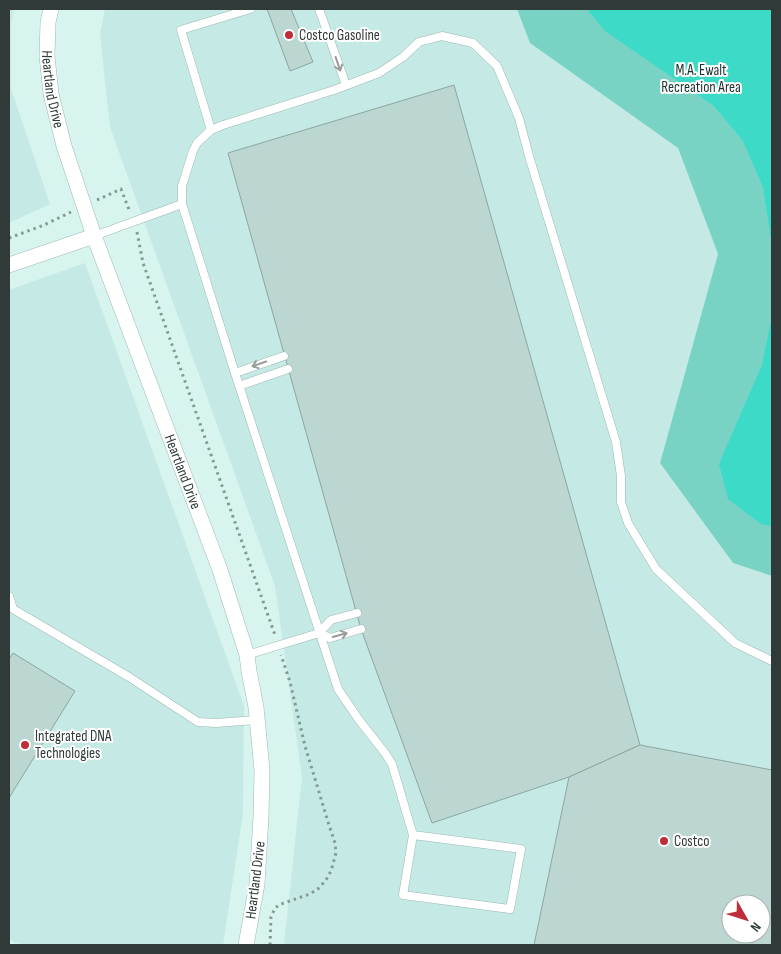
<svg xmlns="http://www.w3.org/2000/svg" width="781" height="954" viewBox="0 0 781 954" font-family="'Sofia Sans Condensed',sans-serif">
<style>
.built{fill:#c5e9e4;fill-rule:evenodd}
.green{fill:#79d3c5}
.water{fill:#3cdac7}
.building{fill:#bcd7d2;stroke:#8ca6a1;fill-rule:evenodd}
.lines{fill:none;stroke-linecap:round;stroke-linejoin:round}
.lane-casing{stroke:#9eb9b4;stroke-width:9}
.street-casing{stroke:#9eb9b4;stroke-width:16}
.path{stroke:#859995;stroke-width:3;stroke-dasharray:2.5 4;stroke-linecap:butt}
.lane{stroke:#fff;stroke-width:8}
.street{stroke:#fff;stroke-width:15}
.oneway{stroke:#989d9c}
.poi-dot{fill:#bf2e3b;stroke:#fff;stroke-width:2}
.labels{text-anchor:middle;stroke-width:4;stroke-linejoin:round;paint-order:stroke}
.poi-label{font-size:15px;fill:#303b39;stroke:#fff;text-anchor:start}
.park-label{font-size:15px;fill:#1a322f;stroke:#fff}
.street-label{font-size:15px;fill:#303b39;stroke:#fff}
</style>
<rect width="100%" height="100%" fill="#d8f4ee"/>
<g class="built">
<path d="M9 9H14L11 23V89L50 204 9 223Z"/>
<path d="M105 9H517L531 43 678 148 718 254 660 463 733 563 772 576V945H284L302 777 275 586 110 127 100 34ZM731 904H761V934H731Z"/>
<path d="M85 263 244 706 243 813 223 945H29L15 943 9 938V290Z"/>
</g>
<path class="green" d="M517 9H772V576L733 563 660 463 718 254 678 148 530 43Z"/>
<g class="water">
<path d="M587 9H772V245L763 187 743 141 714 106 605 31Z"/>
<path d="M772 315V526L761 524 728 499 719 464 762 365Z"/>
</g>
<g class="building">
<path d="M267 9H291L313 62 290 71Z"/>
<path d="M454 85 640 745 569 777 432 823 361 629 228 153Z"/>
<path d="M13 653 75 691 9 798V659Z"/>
<path d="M640 745 772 770V945H534L569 777ZM731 904H761V934H731Z"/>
</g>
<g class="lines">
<defs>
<g id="lane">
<path d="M319 9 346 85"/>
<path d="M211 130 181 30 250 9"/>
<path d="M94 236 182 204"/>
<path d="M235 373 284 356"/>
<path d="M239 386 288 369"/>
<path d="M9 596 13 609 129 677 198 722 216 723 257 720"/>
<path d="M319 633 330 638 361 629"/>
<path d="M247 655 319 633 331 620 357 613"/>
<path d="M413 835 521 849 510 909 403 895 413 835 392 764 385 753 359 720 338 689 235 373 182 204V186L193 151 197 143 211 130 223 125 334 90 379 73 403 57 419 42 442 36 473 43 497 66 519 118 529 156 616 442 621 476V502L628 523 656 569 735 643 772 661"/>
</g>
<g id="street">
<path id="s1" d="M51 9 48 22 47 56 51 94 64 146 94 236 220 570 247 655 249 671 256 707 262 770 261 817 257 884 246 945"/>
<path d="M9 265 94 236"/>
</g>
</defs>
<use href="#lane" class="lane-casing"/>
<use href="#street" class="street-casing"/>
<g class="path">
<path d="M97 200 121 189 130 212"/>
<path d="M137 232 143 263 275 635"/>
<path d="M9 238 44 225 71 212"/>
<path d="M270 945 271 917 275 908 281 904 310 894 319 888 326 880 331 871 336 853 335 843 329 825 305 746 290 682 281 655"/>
</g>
<use href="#lane" class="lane"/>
<use href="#street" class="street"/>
</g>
<defs><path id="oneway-shaft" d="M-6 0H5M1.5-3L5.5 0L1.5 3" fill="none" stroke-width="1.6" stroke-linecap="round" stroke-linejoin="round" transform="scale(1.25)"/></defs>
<g class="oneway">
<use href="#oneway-shaft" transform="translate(338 64) rotate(71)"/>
<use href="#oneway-shaft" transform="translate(259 364) rotate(161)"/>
<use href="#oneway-shaft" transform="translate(340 635) rotate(-16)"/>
</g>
<g class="poi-dot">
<circle cx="289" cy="35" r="5"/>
<circle cx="25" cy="745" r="5"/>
<circle cx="664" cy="841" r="5"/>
</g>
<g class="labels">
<g class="poi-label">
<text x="299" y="40">Costco Gasoline</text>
<text x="35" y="741">Integrated DNA<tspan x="35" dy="17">Technologies</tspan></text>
<text x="674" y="846">Costco</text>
</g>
<g class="park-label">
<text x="701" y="75">M.A. Ewalt<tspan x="701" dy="17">Recreation Area</tspan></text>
</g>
<g class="street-label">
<text dy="5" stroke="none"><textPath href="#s1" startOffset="81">Heartland Drive</textPath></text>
<text dy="5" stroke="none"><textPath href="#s1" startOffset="486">Heartland Drive</textPath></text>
<text transform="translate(255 880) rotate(-83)" y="5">Heartland Drive</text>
</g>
</g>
<rect width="781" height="954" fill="none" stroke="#303b39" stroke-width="20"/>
<g transform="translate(746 919) rotate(129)"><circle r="24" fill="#ffffff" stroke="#acb1b0"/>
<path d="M0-4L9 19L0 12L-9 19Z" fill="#bf2e3b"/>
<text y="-8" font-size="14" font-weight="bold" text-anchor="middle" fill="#303b39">N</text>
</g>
</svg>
